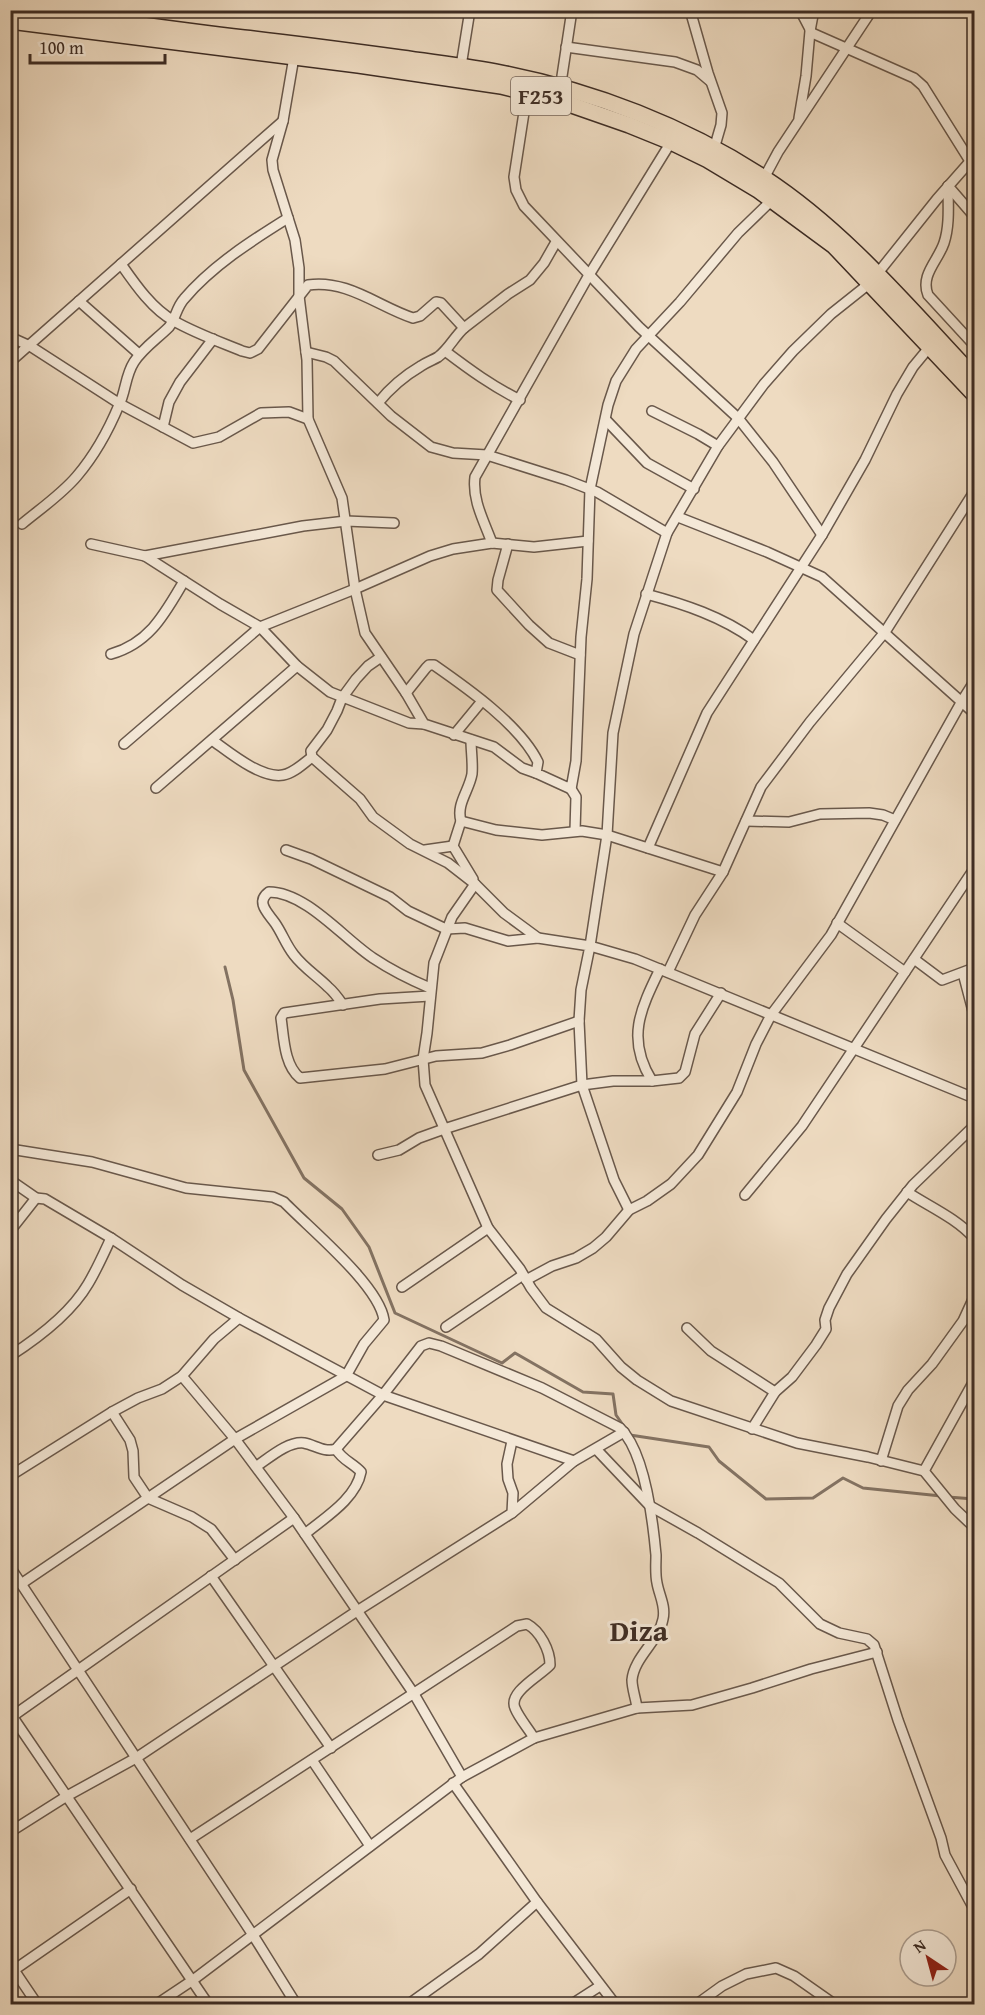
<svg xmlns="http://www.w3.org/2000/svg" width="985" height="2015" viewBox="0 0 985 2015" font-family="'Gentium Book Plus',serif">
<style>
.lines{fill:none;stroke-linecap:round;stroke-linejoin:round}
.stream{stroke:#837262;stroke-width:3}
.minor-casing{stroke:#69584b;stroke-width:12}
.primary-casing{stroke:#3d2c24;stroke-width:18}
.minor{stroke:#f4e8d7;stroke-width:9}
.primary{stroke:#eedbc1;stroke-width:15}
.labels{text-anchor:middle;stroke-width:6;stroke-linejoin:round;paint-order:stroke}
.shield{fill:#f4e8d7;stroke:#74645a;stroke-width:1.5}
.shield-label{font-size:22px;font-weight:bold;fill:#3d2c24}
.district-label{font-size:30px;font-weight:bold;fill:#3d2c24;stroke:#f4e8d7}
</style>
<rect width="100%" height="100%" fill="#eedbc1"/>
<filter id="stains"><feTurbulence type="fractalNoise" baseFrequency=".00333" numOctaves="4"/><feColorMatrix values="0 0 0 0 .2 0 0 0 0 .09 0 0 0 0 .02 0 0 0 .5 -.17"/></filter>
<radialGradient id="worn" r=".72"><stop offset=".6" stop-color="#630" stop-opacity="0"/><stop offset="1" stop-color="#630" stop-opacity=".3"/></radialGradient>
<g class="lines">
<g class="stream">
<path d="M225 967 233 1000 244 1070 304 1178 342 1209 369 1247 395 1313 502 1363 515 1353 583 1392 613 1394 616 1415 623 1425"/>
<path d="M630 1435 709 1447 719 1461 766 1499 813 1498 843 1478 863 1488 941 1496"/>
<path d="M948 1497 974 1499"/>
</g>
<defs>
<g id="minor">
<path d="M690 10 708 73 722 113 721 125 714 149"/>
<path d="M800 10 812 33 914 78 923 86 970 161"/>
<path d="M566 47 675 62 697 70 710 81"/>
<path d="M294 57 283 121 272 160 273 170 295 240 299 268V296L307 360 308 419 342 498 355 589 365 633 406 693 424 724 494 747 522 768 536 773"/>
<path d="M461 66 470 10"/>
<path d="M562 87V76L572 10"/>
<path d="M527 93 514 177 516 190 524 206 639 327 738 418 773 462 822 535"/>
<path d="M799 118 806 76 810 31 814 10"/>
<path d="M974 157 937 199 870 283 831 314 793 351 764 384 718 446 667 533 634 634 613 733 607 835 590 946 635 959 974 1098"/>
<path d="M763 180 778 152 872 10"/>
<path d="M948 186C948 204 950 225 944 243 938 261 920 275 928 295L974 345"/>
<path d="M948 186 974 216"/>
<path d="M121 264C135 284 152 309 174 321 195 333 220 342 242 351L250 353 258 349 308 285C347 279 379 307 413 318L420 316 436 302 441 303 464 328 508 294 530 280 544 263 556 242"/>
<path d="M79 301 139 354"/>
<path d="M10 337 30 346 120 404 193 443 219 437 261 413 289 412 308 419"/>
<path d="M445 351C470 370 492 386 520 400"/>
<path d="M306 352 326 357 334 361 391 416 431 447 453 453 487 455 566 480 597 492 667 533"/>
<path d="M10 362 283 121"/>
<path d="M378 403C390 388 404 376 421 366 427 362 433 360 438 357 449 349 454 337 464 328"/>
<path d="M652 411 698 434 718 446"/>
<path d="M606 420 647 463 694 489"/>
<path d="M163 427 169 402 180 382 213 339"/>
<path d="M678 517 767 552 822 577 974 713"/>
<path d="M22 524C40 509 62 494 77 476 94 456 109 429 119 405 126 391 125 376 134 362 143 348 157 339 169 327 176 318 176 308 184 299 212 266 251 241 288 218"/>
<path d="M492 543C484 521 472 500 475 477L589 275 671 142"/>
<path d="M91 544 145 556 303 526 346 521 394 523"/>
<path d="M508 544 498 580 497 590 529 625 549 643 580 655"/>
<path d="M145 556 220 604 260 627 297 666 330 692 409 723 424 724"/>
<path d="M646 594C684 604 723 617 754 640"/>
<path d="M111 654C150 643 165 613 184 581"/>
<path d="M381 657 368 666 356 679 342 698 337 711 327 730 311 751 312 757 360 799 373 817 410 844 448 863 475 884 504 913 538 938 590 946 581 990 579 1021 582 1085 614 1180 629 1210"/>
<path d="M406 693 426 668 429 665H434C467 688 520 725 538 762L536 773 571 789 576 761 581 637 587 579 590 489 608 405 616 381 636 349 680 302 738 233 772 200"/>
<path d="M454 735 482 701"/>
<path d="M212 740C229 752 261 779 283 775 294 773 304 763 312 757"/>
<path d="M124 744 260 627 355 589 430 556 453 549 492 543 534 547 588 541"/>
<path d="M156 788 297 666"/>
<path d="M571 789 576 797 575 831"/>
<path d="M461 821C456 804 469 791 472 774 473 763 471 751 471 740"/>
<path d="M746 821 789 822 820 814 869 813 883 815 895 820"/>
<path d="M648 848 707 713 822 535 865 460 897 394 913 367 932 344"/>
<path d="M286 850 311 859 390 897 408 911 446 929 465 928 508 941 538 938"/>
<path d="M425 850 453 846"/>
<path d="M473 879 453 846 461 821 496 830 542 835 582 831 607 835 723 872"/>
<path d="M475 884 452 917 434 963 427 1033 423 1059 425 1085 488 1228 520 1269 531 1288 546 1308 596 1339 621 1367 637 1380 671 1401 797 1443 868 1457 924 1471 955 1509 974 1527"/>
<path d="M837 923 905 972"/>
<path d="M914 959 942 980 974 968"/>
<path d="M668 972 695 915 723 872 761 787 810 722 885 632 974 492"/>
<path d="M963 973 974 1015"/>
<path d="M430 996 380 999 284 1013 281 1018C284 1038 284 1065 300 1078L385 1069 436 1056 482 1053 510 1045 579 1021"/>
<path d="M343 1005C339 999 334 992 328 987 317 976 304 968 294 955 286 945 282 933 275 923 268 913 255 902 269 892 306 892 344 939 373 958 391 970 411 980 430 988"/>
<path d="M652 1081 679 1078 685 1072 695 1034 721 993"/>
<path d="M10 1149 92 1162 186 1188 273 1197 284 1202C310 1229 379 1285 384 1320L364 1344 346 1376 235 1439 21 1584"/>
<path d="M378 1155 399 1150 419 1138 444 1129 582 1085 613 1081H652C626 1039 640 1010 660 969"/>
<path d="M10 1180 36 1198 45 1199 111 1238 182 1285 239 1318 383 1395 574 1461"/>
<path d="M907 1192C930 1207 956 1218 974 1238"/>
<path d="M745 1195 802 1126 974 869"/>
<path d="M10 1231 36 1198"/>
<path d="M526 1280 552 1266 576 1258 593 1248 606 1237 629 1210 647 1201 671 1184 698 1155 737 1092 756 1044 771 1015 831 935 962 701 974 682"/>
<path d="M402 1287 488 1228"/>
<path d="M446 1327 523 1275"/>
<path d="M687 1328 711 1351 775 1392"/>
<path d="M10 1356C38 1338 71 1313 88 1284 97 1269 104 1253 111 1238"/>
<path d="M182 1376 235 1439 294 1518 414 1694 462 1777"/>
<path d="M112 1412 130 1440 133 1451 134 1477 148 1498 192 1517 211 1529 235 1560"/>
<path d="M752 1429 775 1392 792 1377 816 1345 826 1329 825 1320 829 1308 847 1274 886 1219 913 1185 974 1126"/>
<path d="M596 1449 650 1506 698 1533 779 1583 820 1624 839 1633 867 1639 874 1645 898 1720 941 1838 945 1855 974 1909"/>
<path d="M881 1461 898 1406 908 1390 932 1364 963 1321 974 1297"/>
<path d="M257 1466C269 1458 288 1441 304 1443 315 1445 324 1453 336 1449L383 1395 421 1346 429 1343 441 1346 542 1388 620 1428C645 1452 653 1522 656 1555 656 1564 655 1574 657 1583 659 1595 666 1606 663 1619 659 1641 634 1657 632 1680 632 1689 636 1699 637 1708"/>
<path d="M924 1471 974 1381"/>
<path d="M10 1476 112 1412 138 1398 162 1389 182 1376 214 1339 239 1318"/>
<path d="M512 1513 574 1461 624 1432"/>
<path d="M305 1534C324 1518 356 1499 361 1472 353 1463 342 1460 336 1449"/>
<path d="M10 1567 253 1935 296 2004"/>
<path d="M211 1576 331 1748"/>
<path d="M10 1713 208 2004"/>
<path d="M10 1718 294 1518"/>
<path d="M312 1760 370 1846"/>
<path d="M453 1783 537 1902 615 2004"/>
<path d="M10 1832 67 1796 136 1758 357 1611 512 1513 513 1493 508 1479 507 1464 512 1441"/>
<path d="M190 1839 517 1626 527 1624C540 1631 550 1650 550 1665 540 1676 508 1692 515 1708 519 1718 528 1728 534 1738"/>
<path d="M12 1967 37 2004"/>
<path d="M14 1970 131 1889"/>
<path d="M157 2004 193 1980 462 1777 534 1738 637 1708 692 1705 752 1688 811 1669 877 1652"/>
<path d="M409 2004 479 1954 537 1902"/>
<path d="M572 2004 600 1986"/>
<path d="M697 2004 722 1986 746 1974 776 1968 794 1976 834 2004"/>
</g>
<g id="primary">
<path d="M29 10C101 19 173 30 244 38 297 44 349 51 401 58 435 63 468 66 501 73 593 91 685 126 764 178 845 231 908 307 974 377"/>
<path d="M10 21 358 65 501 86 563 102 629 125 671 142 708 160 758 190 834 246 974 394"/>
</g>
</defs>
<use href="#minor" class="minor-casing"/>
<use href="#primary" class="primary-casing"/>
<use href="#minor" class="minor"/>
<use href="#primary" class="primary"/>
</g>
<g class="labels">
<rect class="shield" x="511" y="77" width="60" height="38" rx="4.5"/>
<g class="shield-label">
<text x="541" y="104">F253</text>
</g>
<g class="district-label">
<text x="639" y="1641">Diza</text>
</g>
</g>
<rect width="985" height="2015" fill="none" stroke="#eedbc1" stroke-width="36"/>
<rect x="12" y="12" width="961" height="1991" fill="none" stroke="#3d2c24" stroke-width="3"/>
<rect x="18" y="18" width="949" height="1979" fill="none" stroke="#3d2c24" stroke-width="1.5"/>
<g transform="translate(928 1958) rotate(324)"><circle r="28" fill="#f4e8d7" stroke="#ab9d8f" stroke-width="1.5"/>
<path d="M0-4.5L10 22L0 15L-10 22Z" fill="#8f2418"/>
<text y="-9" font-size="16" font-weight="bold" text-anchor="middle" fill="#3d2c24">N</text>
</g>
<path d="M30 54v9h135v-9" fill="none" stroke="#3d2c24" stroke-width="3"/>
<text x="39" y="54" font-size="18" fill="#3d2c24" stroke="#f4e8d7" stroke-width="4.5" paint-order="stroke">100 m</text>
<rect width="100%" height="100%" filter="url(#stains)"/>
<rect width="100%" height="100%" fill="url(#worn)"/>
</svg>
